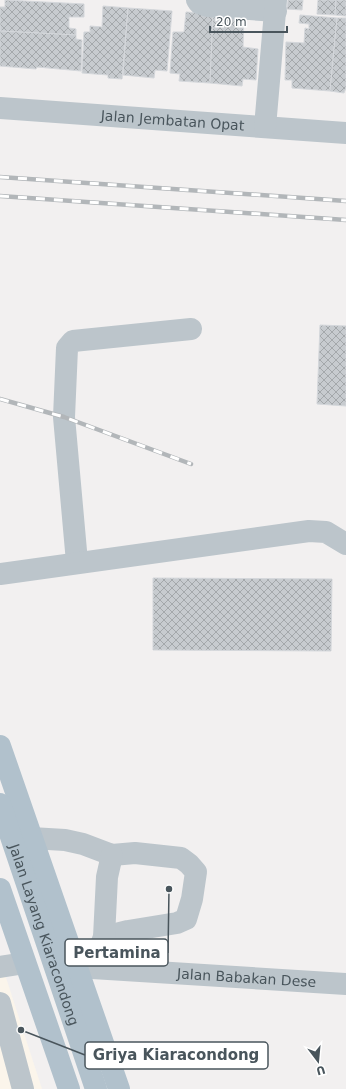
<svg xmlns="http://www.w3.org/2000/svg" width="346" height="1089" viewBox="0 0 346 1089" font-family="'DejaVu Sans',sans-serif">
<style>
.commercial{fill:#fbf5eb}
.building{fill:url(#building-cross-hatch);stroke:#d4d7db}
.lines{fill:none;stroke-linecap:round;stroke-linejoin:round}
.minor{stroke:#bcc5cb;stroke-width:22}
.major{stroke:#b1c1cc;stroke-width:22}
.rail-casing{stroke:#b2b6b9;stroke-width:4.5}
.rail{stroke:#fff;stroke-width:3;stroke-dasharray:9;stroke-linecap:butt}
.labels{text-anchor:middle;stroke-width:3;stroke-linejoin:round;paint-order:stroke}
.street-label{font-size:14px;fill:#49555c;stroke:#fff}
.leader{fill:none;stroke:#49555c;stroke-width:1.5}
.callout-dot{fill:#49555c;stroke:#fff;stroke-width:1.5}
.callout{fill:#fff;stroke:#49555c;stroke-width:1.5}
.callout-label{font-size:15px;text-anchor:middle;font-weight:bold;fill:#49555c}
</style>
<defs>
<pattern id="building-cross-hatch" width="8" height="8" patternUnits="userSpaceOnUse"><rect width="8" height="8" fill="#c7cbcf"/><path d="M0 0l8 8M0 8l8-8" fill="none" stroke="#a4a8ab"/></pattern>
</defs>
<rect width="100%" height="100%" fill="#f2f0f0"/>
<path class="commercial" d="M0 959 42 1089H0Z"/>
<g class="building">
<path d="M5 0 84 4V17H69V28L76 29V35L0 31V7H5Z"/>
<path d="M288 0H303L302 10 287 9Z"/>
<path d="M318 0H336L335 15 317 14Z"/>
<path d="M336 0H346V16L335 15Z"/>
<path d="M103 6 128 8 122 79 108 78V75L82 73 84 32H90V26L102 27Z"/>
<path d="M128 8 172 11 167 71 155 70 154 78 123 75Z"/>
<path d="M186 12 213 14 210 83 179 81 180 74 170 73 173 32H184Z"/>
<path d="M213 14 244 16 243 47 258 49 256 80 243 79 242 86 210 83Z"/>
<path d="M300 15 337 18 330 91 292 88V80H285L286 42 304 43 305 28 309 29V24L299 23Z"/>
<path d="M337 18H346V88L344 93 330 91Z"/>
<path d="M0 31 76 35V39L82 40 81 71 37 67 36 69 0 66Z"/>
<path d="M320 325 346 326V406L317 404Z"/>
<path d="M153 578 332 579 331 651 153 650Z"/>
</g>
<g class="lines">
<g class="minor">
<path d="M197 0 199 3 208 6 276 11"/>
<path id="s1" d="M0 108 346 133"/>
<path d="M265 127 276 0"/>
<path d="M77 562 64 417 67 348 73 341 191 329"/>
<path d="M0 574 309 531 326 532 346 544"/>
<path d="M31 838 65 840 83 844 112 855 135 853 181 858 189 864 196 872 192 899 186 919 177 923 128 931 104 937"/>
<path d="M99 950 104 937 107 877 112 855"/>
<path d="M0 967 25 963"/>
<path id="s2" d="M76 967 346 984"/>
<path d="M0 1003 23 1089"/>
</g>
<g class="major">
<path d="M0 746 119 1089"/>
<path id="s3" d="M0 804 96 1089"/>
<path d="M0 889 69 1089"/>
</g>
<defs>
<g id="rail">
<path d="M0 177 346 201"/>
<path d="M0 196 346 220"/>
<path d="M0 399 64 417 191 464"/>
</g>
</defs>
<use href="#rail" class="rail-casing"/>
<use href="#rail" class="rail"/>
</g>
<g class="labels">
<g class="street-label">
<text dy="5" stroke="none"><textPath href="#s1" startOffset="173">Jalan Jembatan Opat</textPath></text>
<text dy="5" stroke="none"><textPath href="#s3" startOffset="138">Jalan Layang Kiaracondong</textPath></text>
<text dy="5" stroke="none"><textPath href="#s2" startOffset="171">Jalan Babakan Dese</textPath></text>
</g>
</g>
<path class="leader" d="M169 889L168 953M21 1030L85 1055"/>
<g class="callout-dot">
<circle cx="169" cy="889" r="4"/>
<circle cx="21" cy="1030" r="4"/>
</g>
<g class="callout">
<rect x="65" y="939" width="103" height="27" rx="4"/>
<rect x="85" y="1042" width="183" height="27" rx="4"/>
</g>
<g class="callout-label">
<text x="117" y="958">Pertamina</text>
<text x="176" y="1060">Griya Kiaracondong</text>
</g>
<g transform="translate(318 1061) rotate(164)" stroke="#ffffff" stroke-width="3" paint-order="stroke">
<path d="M0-3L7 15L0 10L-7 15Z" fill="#49555c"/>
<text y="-6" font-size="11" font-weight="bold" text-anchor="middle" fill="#49555c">U</text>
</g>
<path d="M210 26v6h77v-6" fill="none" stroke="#49555c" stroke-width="2"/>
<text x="216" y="26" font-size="12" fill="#49555c" stroke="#ffffff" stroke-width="3" paint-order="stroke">20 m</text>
</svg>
